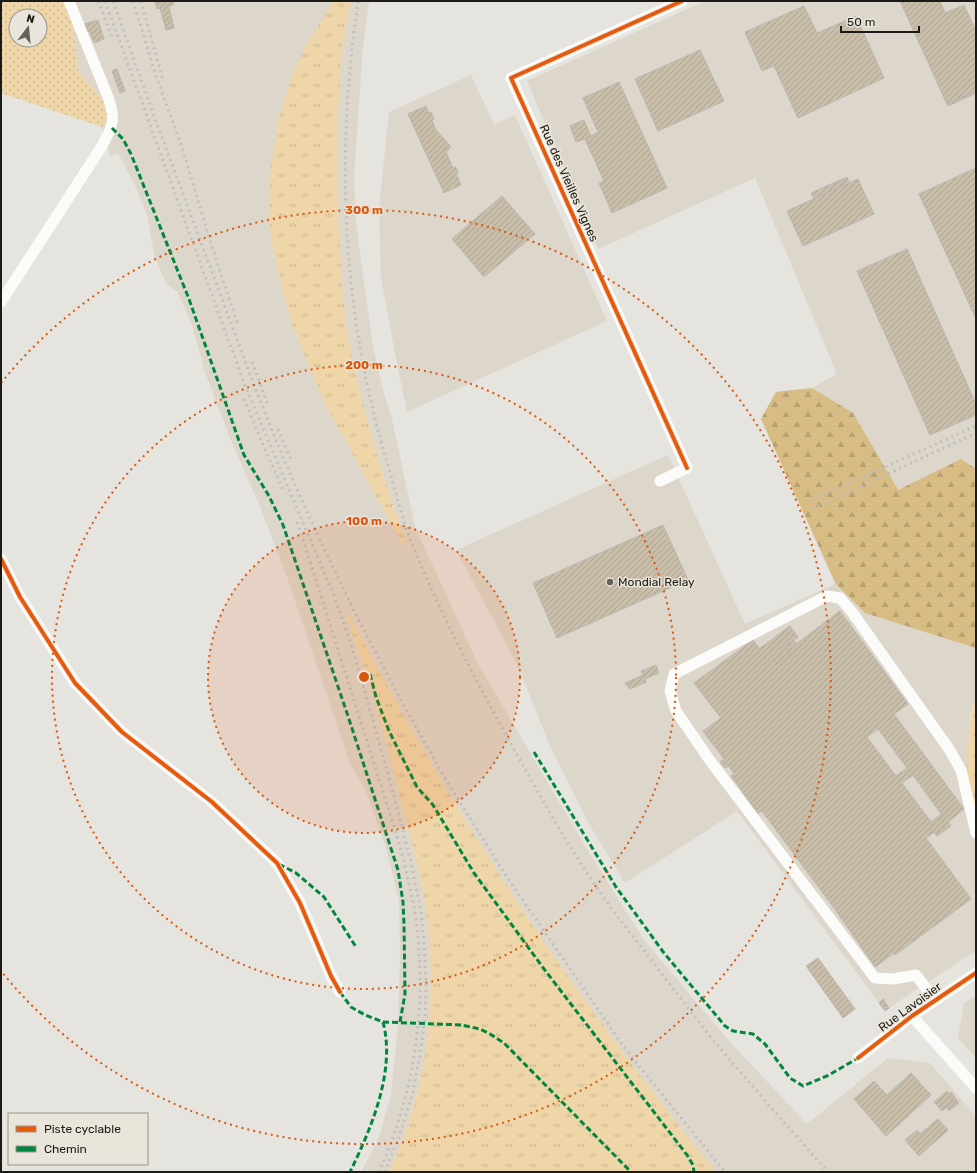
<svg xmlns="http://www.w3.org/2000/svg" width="977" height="1173" viewBox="0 0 977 1173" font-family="Rubik,sans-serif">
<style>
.built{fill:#ddd6ca}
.grass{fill:url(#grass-tufts)}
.forest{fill:url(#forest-firs)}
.park{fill:url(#park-dots);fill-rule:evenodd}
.building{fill:url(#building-hatch);stroke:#b9b7b3;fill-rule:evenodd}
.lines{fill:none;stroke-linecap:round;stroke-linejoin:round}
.minor{stroke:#fbfbfa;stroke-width:11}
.rail{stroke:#c0bfbd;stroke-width:3;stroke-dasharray:2 4;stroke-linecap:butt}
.quiet{stroke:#00873e;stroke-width:3;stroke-dasharray:6 3;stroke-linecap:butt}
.cycleway-casing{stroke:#eae5da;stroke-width:6}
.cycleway{stroke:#e8590c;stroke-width:4}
.ring{fill:none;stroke:#de560c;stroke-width:2;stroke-dasharray:2 4}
.poi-dot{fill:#63615c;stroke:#eae5da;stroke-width:1.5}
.labels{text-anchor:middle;stroke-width:3;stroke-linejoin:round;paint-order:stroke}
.street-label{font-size:12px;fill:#1c1a16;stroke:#eae5da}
.poi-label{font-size:12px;fill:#1c1a16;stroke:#eae5da;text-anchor:start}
.centre{fill:#de560c;stroke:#eae5da;stroke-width:2}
.ring-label{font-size:12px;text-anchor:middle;font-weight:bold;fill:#de560c;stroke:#eae5da;stroke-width:3;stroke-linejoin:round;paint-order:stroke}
</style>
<defs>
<pattern id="grass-tufts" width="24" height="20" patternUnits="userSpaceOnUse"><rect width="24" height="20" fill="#eed6a8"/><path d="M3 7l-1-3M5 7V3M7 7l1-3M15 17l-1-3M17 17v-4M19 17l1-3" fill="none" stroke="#ccb790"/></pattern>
<pattern id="forest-firs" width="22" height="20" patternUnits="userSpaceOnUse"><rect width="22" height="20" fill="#d7bc83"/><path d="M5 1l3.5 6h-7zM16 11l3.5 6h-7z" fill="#b8a170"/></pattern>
<pattern id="park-dots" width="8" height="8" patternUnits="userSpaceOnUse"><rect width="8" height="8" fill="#eed6a8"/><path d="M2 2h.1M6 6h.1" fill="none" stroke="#ccb790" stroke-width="1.8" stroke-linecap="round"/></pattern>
<pattern id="building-hatch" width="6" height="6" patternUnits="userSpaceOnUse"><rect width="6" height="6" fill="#c8bea9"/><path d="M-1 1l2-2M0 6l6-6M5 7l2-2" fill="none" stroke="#aba391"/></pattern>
</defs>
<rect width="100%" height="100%" fill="#e6e4de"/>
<g class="built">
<path d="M65 1H369L363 46 354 176 356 219 359 246 373 347 385 397 392 419 415 527 479 666 587 849 644 940 730 1042 807 1124 888 1058 930 1063 976 1116V1172H361L379 1138 391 1094 398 1026 400 954 399 901 387 851 368 796 349 761 287 577 259 504 231 441 205 372 193 329 184 306 177 292 166 283 155 258 147 215 135 185 118 153 110 156 102 127 108 115 104 102 78 71 73 22Z"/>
<path d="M705 1H976V693L970 717 968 752 969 784 976 820V951L911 993 885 1011 737 811 625 883 590 826 550 746 517 664 456 550 668 455 745 624 835 584 761 419 776 392 812 388 837 374 755 178 598 249 527 81Z"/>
<path d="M471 75 494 124 515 115 607 321 407 412 395 353 381 278 379 209 389 112Z"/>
<path d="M976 995V1058L958 1038 964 1003Z"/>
</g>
<g class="grass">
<path d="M334 1H350C347 21 343 41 341 61 336 128 335 196 341 263 343 291 344 319 350 347 363 413 383 478 406 542L403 545 325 404 293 328 276 266 269 225 270 173 278 122 291 77 307 44Z"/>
<path d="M346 616H350C418 748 496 875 582 996 625 1056 669 1116 717 1172H389C431 1084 440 982 422 886 416 854 406 823 399 792 384 733 367 673 346 616Z"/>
<path d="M976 693V820C974 808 970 795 968 783 966 753 969 722 976 693Z"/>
</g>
<path class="forest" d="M812 388 853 413 898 490 961 459 976 469V648L865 613 836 584 761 419 776 392Z"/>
<path class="park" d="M1 1H65L73 22 78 71 104 102 108 115 102 127 1 93ZM16 16H40V40H16Z"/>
<g class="building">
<path d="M155 1H173L174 4 169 7 174 28 166 30 160 8 157 9Z"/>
<path d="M900 1H940L945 13 964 5 976 31V91L947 104Z"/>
<path d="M804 6 817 33 856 16 884 78 798 118 774 66 762 71 745 32Z"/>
<path d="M98 20 104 39 94 43 89 31 85 33 82 25Z"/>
<path d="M700 50 724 101 658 131 635 79Z"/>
<path d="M117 69 125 91 120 93 112 71Z"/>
<path d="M619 82 667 188 612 213 599 183 604 181 585 139 576 142 570 126 584 120 591 136 598 132 583 98Z"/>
<path d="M976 91V93L948 106 947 104Z"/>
<path d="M426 106 429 113 431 112 434 119 432 120 436 130 451 147 446 152 453 168 456 167 458 173 456 174 461 185 444 193 408 114Z"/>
<path d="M976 168V319L919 194Z"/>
<path d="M847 177 849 183 814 199 811 193Z"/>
<path d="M858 179 874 214 803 246 787 211Z"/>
<path d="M502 196 535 234 484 277 452 239Z"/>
<path d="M907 249 976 404V415L930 435 857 271Z"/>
<path d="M663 525 688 580 557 638 533 583Z"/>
<path d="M840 611 908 704 894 714 964 809 948 822 951 826 937 836 934 832 926 838 971 899 895 955 894 953 875 967 834 908 762 811 758 813 731 776 734 774 729 766 725 768 720 762 724 759 703 731 721 718 694 683 753 640 773 667 791 653 788 650ZM878 729 907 768 896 776 867 737ZM913 775 941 814 931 822 902 783Z"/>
<path d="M790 626 798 637 785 646 791 653 773 667 759 649Z"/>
<path d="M794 640 797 644 788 650 785 646Z"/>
<path d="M656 665 659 673 645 679 646 682 630 689 625 683 643 675 641 671Z"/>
<path d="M818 958 855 1009 843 1018 806 966Z"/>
<path d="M883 999 889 1008 885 1011 879 1003Z"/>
<path d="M911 1073 931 1095 886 1136 854 1099 874 1081 887 1095Z"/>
<path d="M947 1091 955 1100 942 1111 934 1102Z"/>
<path d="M951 1092 959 1103 949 1111 947 1108 955 1100 949 1094Z"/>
<path d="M938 1119 948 1130 919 1156 905 1140 917 1130 920 1134Z"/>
</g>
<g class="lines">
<g class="minor">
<path d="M1 302 102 146C113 126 116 119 108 97L69 1"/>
<path d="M660 481 687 468 511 78 682 1"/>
<path d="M1 559 20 597 75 683 122 732 212 802 277 863 300 903 331 976 340 992"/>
<path d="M935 1000 916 975 893 979 875 978 711 762 676 711 670 691 674 674 827 596 840 598 852 612 949 749 961 770 976 833"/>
<path d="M912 1016 976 1088"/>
<path d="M858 1058 912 1016 976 973"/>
</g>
<g class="rail">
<path d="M98 1 112 36"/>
<path d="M105 1 244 383 335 598 351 644 389 777 411 862 421 912 424 944 426 983 425 1019 420 1055 412 1096 400 1134 385 1172"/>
<path d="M113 1 157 124 251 377 279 448 310 519 358 619 402 702 449 785 507 877 623 1046 725 1172"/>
<path d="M133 1 157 79 182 147 212 247 238 325"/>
<path d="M141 1 163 80"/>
<path d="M358 1C335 161 342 314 389 469 396 492 401 516 410 539 437 606 470 670 505 733 538 793 571 852 611 908 629 932 649 956 667 981 685 1003 701 1026 720 1048 755 1090 792 1131 828 1172"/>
<path d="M252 362 268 405"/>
<path d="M244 399 263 445 283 489"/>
<path d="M278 429 292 462"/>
<path d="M809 501 976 426"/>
<path d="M812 509 976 433"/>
<path d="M297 522 309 558 396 833C403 857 409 882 414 907 429 996 416 1090 379 1172"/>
</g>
<g class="quiet">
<path d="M112 128 123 139 131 154 189 299 244 455 269 496 283 525 347 713 398 870 403 902 404 924 405 994 400 1022"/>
<path d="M370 674 376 697 389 731 417 787 433 805 474 873 544 969 687 1155 693 1165 694 1172"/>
<path d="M534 752 616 887 664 953 725 1026 733 1031 753 1034 765 1044 790 1078 803 1086 829 1075 858 1058"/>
<path d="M279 864 296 873 324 897 356 947"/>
<path d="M340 992 351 1007 365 1015 383 1022C396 1071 371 1129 350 1172"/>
<path d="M383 1022 462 1025 480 1029 490 1034 504 1043 631 1172"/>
</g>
<defs>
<g id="cycleway">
<path d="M682 1 511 78 687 468"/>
<path d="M1 559 20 597 75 683 122 732 212 802 277 863 300 903 331 976 340 992"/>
<path d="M858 1058 912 1016 976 973"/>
</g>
</defs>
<use href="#cycleway" class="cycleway-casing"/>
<use href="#cycleway" class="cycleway"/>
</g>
<circle cx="364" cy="677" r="156" fill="#de560c" fill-opacity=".12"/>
<g class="ring">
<circle cx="364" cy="677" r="156"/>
<circle cx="364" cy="677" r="312"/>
<path d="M1 383A467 467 0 1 1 1 971"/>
</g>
<circle class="poi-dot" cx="610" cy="582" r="4"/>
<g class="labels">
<g class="street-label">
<text transform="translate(569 183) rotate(66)" y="4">Rue des Vieilles Vignes</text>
<text transform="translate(910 1007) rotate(-36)" y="4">Rue Lavoisier</text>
</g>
<g class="poi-label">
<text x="618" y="586">Mondial Relay</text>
</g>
</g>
<circle cx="364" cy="677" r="6" class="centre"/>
<g class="ring-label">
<text x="364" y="214">300 m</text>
<text x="364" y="369">200 m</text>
<text x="364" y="525">100 m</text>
</g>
<rect width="977" height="1173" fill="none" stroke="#1c1a16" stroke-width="4"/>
<rect x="8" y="1113" width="140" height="52" fill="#eae5da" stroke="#98948c"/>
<rect x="16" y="1126" width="20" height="6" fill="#e8590c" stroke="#98948c"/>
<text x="44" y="1133" font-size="12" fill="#1c1a16">Piste cyclable</text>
<rect x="16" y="1146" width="20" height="6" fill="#00873e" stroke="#98948c"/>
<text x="44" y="1153" font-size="12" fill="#1c1a16">Chemin</text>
<g transform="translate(28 28) rotate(16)"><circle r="19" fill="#eae5da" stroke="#98948c"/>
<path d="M0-3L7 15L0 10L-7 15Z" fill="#63615c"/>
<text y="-6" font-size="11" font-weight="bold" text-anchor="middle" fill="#1c1a16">N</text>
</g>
<path d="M841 26v6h78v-6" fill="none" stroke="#1c1a16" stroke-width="2"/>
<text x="847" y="26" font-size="12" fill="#1c1a16" stroke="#eae5da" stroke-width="3" paint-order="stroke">50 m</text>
</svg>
